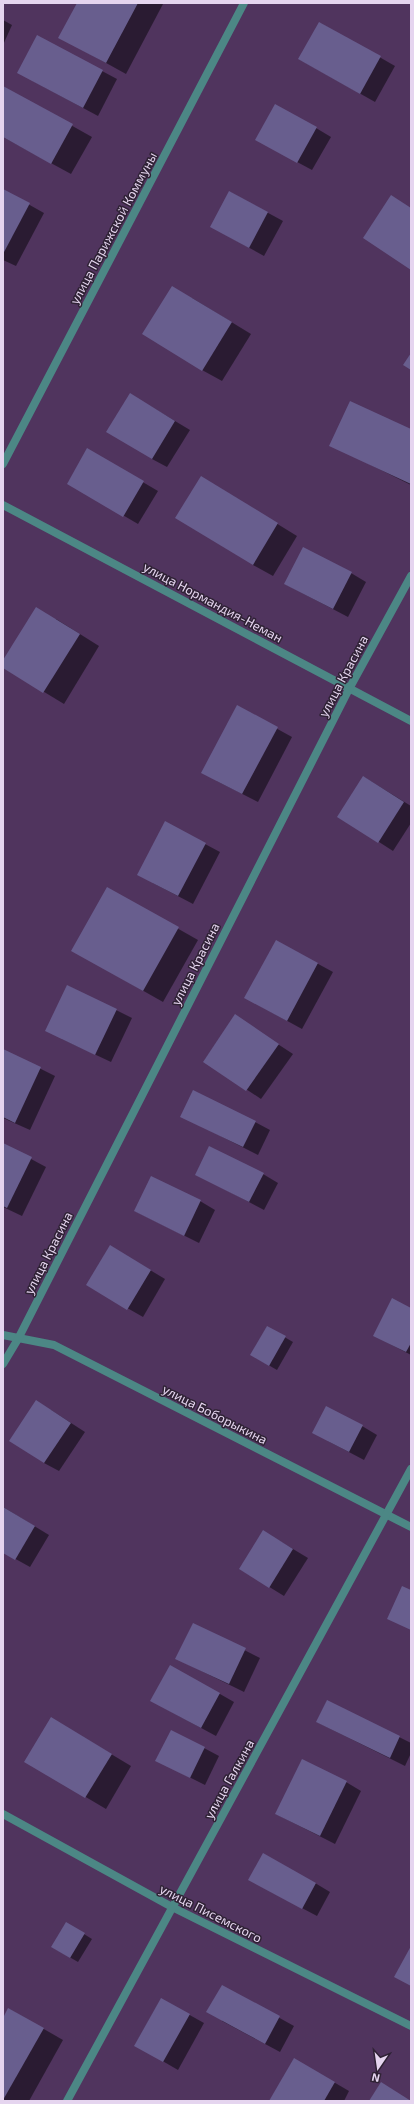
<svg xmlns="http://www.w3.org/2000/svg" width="414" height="2104" viewBox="0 0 414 2104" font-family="'Exo 2',sans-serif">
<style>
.shadow{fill:#0007}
.building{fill:#685e8e}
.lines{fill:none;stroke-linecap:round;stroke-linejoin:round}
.minor{stroke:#4c8785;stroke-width:8}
.labels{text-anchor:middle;stroke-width:3;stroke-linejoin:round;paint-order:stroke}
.street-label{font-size:13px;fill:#e5d5ef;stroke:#2f2235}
</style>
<rect width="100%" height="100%" fill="#50345e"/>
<g class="shadow">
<path d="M78 3 163 4 126 74 79 48Z"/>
<path d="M3 20 12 25 3 45Z"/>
<path d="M320 23 395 66 375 102 299 59Z"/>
<path d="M102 71 117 79 98 116 33 81Z"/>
<path d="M3 87 92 137 71 174 3 137Z"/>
<path d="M316 128 331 137 312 170 271 148Z"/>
<path d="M3 190 44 213 16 266 3 260Z"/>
<path d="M230 192 283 221 264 256 226 235Z"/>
<path d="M192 298 251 334 222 381 202 370Z"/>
<path d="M145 403 190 430 167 467 152 459Z"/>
<path d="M411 430V485L331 445Z"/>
<path d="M88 450 158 491 138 524 68 483Z"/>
<path d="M221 489 297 536 273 576 253 565Z"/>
<path d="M351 573 366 582 348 617 285 584Z"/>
<path d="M56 619 99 646 64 704 3 667V662Z"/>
<path d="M238 707 292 737 258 802 217 781Z"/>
<path d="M364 777 411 806V823L393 851 379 842Z"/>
<path d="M205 844 220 852 193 904 153 883Z"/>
<path d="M108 889 198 940 163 1002 73 951Z"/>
<path d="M276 941 333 972 302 1029 260 1006Z"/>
<path d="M68 986 132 1018 111 1062 62 1039Z"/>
<path d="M235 1016 293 1054 261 1099 204 1061Z"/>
<path d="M3 1050 55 1076 30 1130 3 1118Z"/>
<path d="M181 1116 255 1122 270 1130 258 1155Z"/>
<path d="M3 1144 46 1167 22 1216 3 1207Z"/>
<path d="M196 1174H263L278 1183 264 1210Z"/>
<path d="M200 1201 215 1210 199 1243 135 1211Z"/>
<path d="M110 1246 165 1279 143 1317 87 1285Z"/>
<path d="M411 1309V1355L375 1336Z"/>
<path d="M267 1327 293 1342 277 1370 251 1355Z"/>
<path d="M51 1410 85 1432 59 1471 44 1463Z"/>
<path d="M362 1426 377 1435 364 1460 328 1441Z"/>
<path d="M3 1507 49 1535 30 1567 3 1552Z"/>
<path d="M278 1540 308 1558 284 1596 240 1569Z"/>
<path d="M193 1624 260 1658 244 1692 177 1659Z"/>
<path d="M220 1694 234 1702 216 1736 166 1709Z"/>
<path d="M327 1701 411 1743V1753L405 1766 317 1722Z"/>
<path d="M71 1730 131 1766 106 1809 25 1761Z"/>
<path d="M204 1748 219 1756 205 1785 157 1761Z"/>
<path d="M346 1782 361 1791 335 1844 276 1814Z"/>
<path d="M315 1883 330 1892 317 1916 264 1888Z"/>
<path d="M66 1923 92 1939 78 1962 52 1947Z"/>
<path d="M222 1986 294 2026 280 2052 222 2021Z"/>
<path d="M161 1999 204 2023 178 2070 135 2045Z"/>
<path d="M9 2009 63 2040 29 2101H3V2020Z"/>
<path d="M294 2059 349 2091 344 2101H270Z"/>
</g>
<g class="building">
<path d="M77 3H138L106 63 58 38Z"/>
<path d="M319 22 381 56 360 94 298 59Z"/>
<path d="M37 35 103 70 83 108 17 73Z"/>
<path d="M3 86 73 124 51 164 3 137Z"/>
<path d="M275 104 317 127 297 163 255 140Z"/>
<path d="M3 189 30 203 3 254Z"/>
<path d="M229 191 268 212 249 248 210 227Z"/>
<path d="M391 195 411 208V270L363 238Z"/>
<path d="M172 286 232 322 202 371 142 334Z"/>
<path d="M411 353V370L403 365Z"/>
<path d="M130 393 175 421 152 459 106 432Z"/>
<path d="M350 401 411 429V484L329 446Z"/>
<path d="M87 448 144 481 123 517 67 484Z"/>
<path d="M201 476 278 523 253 565 175 518Z"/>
<path d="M303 547 352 572 333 609 284 584Z"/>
<path d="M36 607 80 634 43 693 3 668V660Z"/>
<path d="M237 705 278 727 242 794 201 773Z"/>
<path d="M363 776 404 802 378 843 337 817Z"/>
<path d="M165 821 206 843 178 896 137 875Z"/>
<path d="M107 887 179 927 143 991 71 951Z"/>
<path d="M276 940 318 963 287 1021 244 998Z"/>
<path d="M67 985 117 1009 95 1055 45 1031Z"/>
<path d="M235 1014 279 1044 246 1091 203 1062Z"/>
<path d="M3 1049 41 1067 15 1123 3 1117Z"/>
<path d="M193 1090 256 1121 243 1147 180 1117Z"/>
<path d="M3 1143 32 1157 7 1208 3 1206Z"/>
<path d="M209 1146 264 1173 249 1202 195 1175Z"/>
<path d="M151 1176 201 1200 184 1236 134 1211Z"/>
<path d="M110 1245 151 1270 127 1310 86 1285Z"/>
<path d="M392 1298 411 1308V1343L406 1352 373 1336Z"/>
<path d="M267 1326 286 1336 269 1366 250 1355Z"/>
<path d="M36 1400 71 1423 44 1463 9 1441Z"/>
<path d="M326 1406 363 1425 349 1452 312 1433Z"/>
<path d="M3 1507 35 1526 15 1560 3 1553Z"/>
<path d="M263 1530 293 1549 269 1588 239 1569Z"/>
<path d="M402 1586 411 1590V1630L387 1619Z"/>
<path d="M193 1623 246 1648 229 1684 175 1659Z"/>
<path d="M170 1665 220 1693 201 1728 150 1701Z"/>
<path d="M327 1700 400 1736 390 1758 316 1722Z"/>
<path d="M51 1717 112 1754 85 1798 24 1762Z"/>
<path d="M171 1730 205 1747 190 1778 155 1761Z"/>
<path d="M302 1759 347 1781 320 1836 275 1814Z"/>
<path d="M263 1853 316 1883 302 1909 248 1880Z"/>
<path d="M66 1922 85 1933 70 1958 51 1947Z"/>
<path d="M411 1946V1986L394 1977Z"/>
<path d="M222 1985 280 2016 265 2044 206 2012Z"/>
<path d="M161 1998 190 2014 163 2062 134 2046Z"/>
<path d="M8 2008 44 2028 3 2100V2018Z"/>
<path d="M294 2058 335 2082 324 2101H269Z"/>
<path d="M381 2082 411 2101H369Z"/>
</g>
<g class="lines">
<g class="minor">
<path d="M3 464 244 3"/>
<path d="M3 505 411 721"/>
<path d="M3 1335 54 1345 411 1527"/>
<path d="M3 1364 18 1339 349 689 411 576"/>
<path d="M3 1814 172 1907 411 2026"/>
<path d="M67 2101 411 1469"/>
</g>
</g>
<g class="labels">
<g class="street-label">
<text transform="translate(113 228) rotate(-62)" y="5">улица Парижской Коммуны</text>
<text transform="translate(213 602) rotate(28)" y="5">улица Нормандия-Неман</text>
<text transform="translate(343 676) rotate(-62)" y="5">улица Красина</text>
<text transform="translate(195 964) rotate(-63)" y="5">улица Красина</text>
<text transform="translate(48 1253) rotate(-63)" y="5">улица Красина</text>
<text transform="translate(215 1414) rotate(27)" y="5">улица Боборыкина</text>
<text transform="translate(229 1779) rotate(-61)" y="5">улица Галкина</text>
<text transform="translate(211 1913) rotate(27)" y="5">улица Писемского</text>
</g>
</g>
<rect width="414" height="2104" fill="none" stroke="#e5d5ef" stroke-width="8"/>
<g transform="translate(378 2068) rotate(193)" stroke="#2f2235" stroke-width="3" paint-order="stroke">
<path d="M0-3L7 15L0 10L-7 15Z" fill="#e5d5ef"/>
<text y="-6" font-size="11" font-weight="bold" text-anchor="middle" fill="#e5d5ef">N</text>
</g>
</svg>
